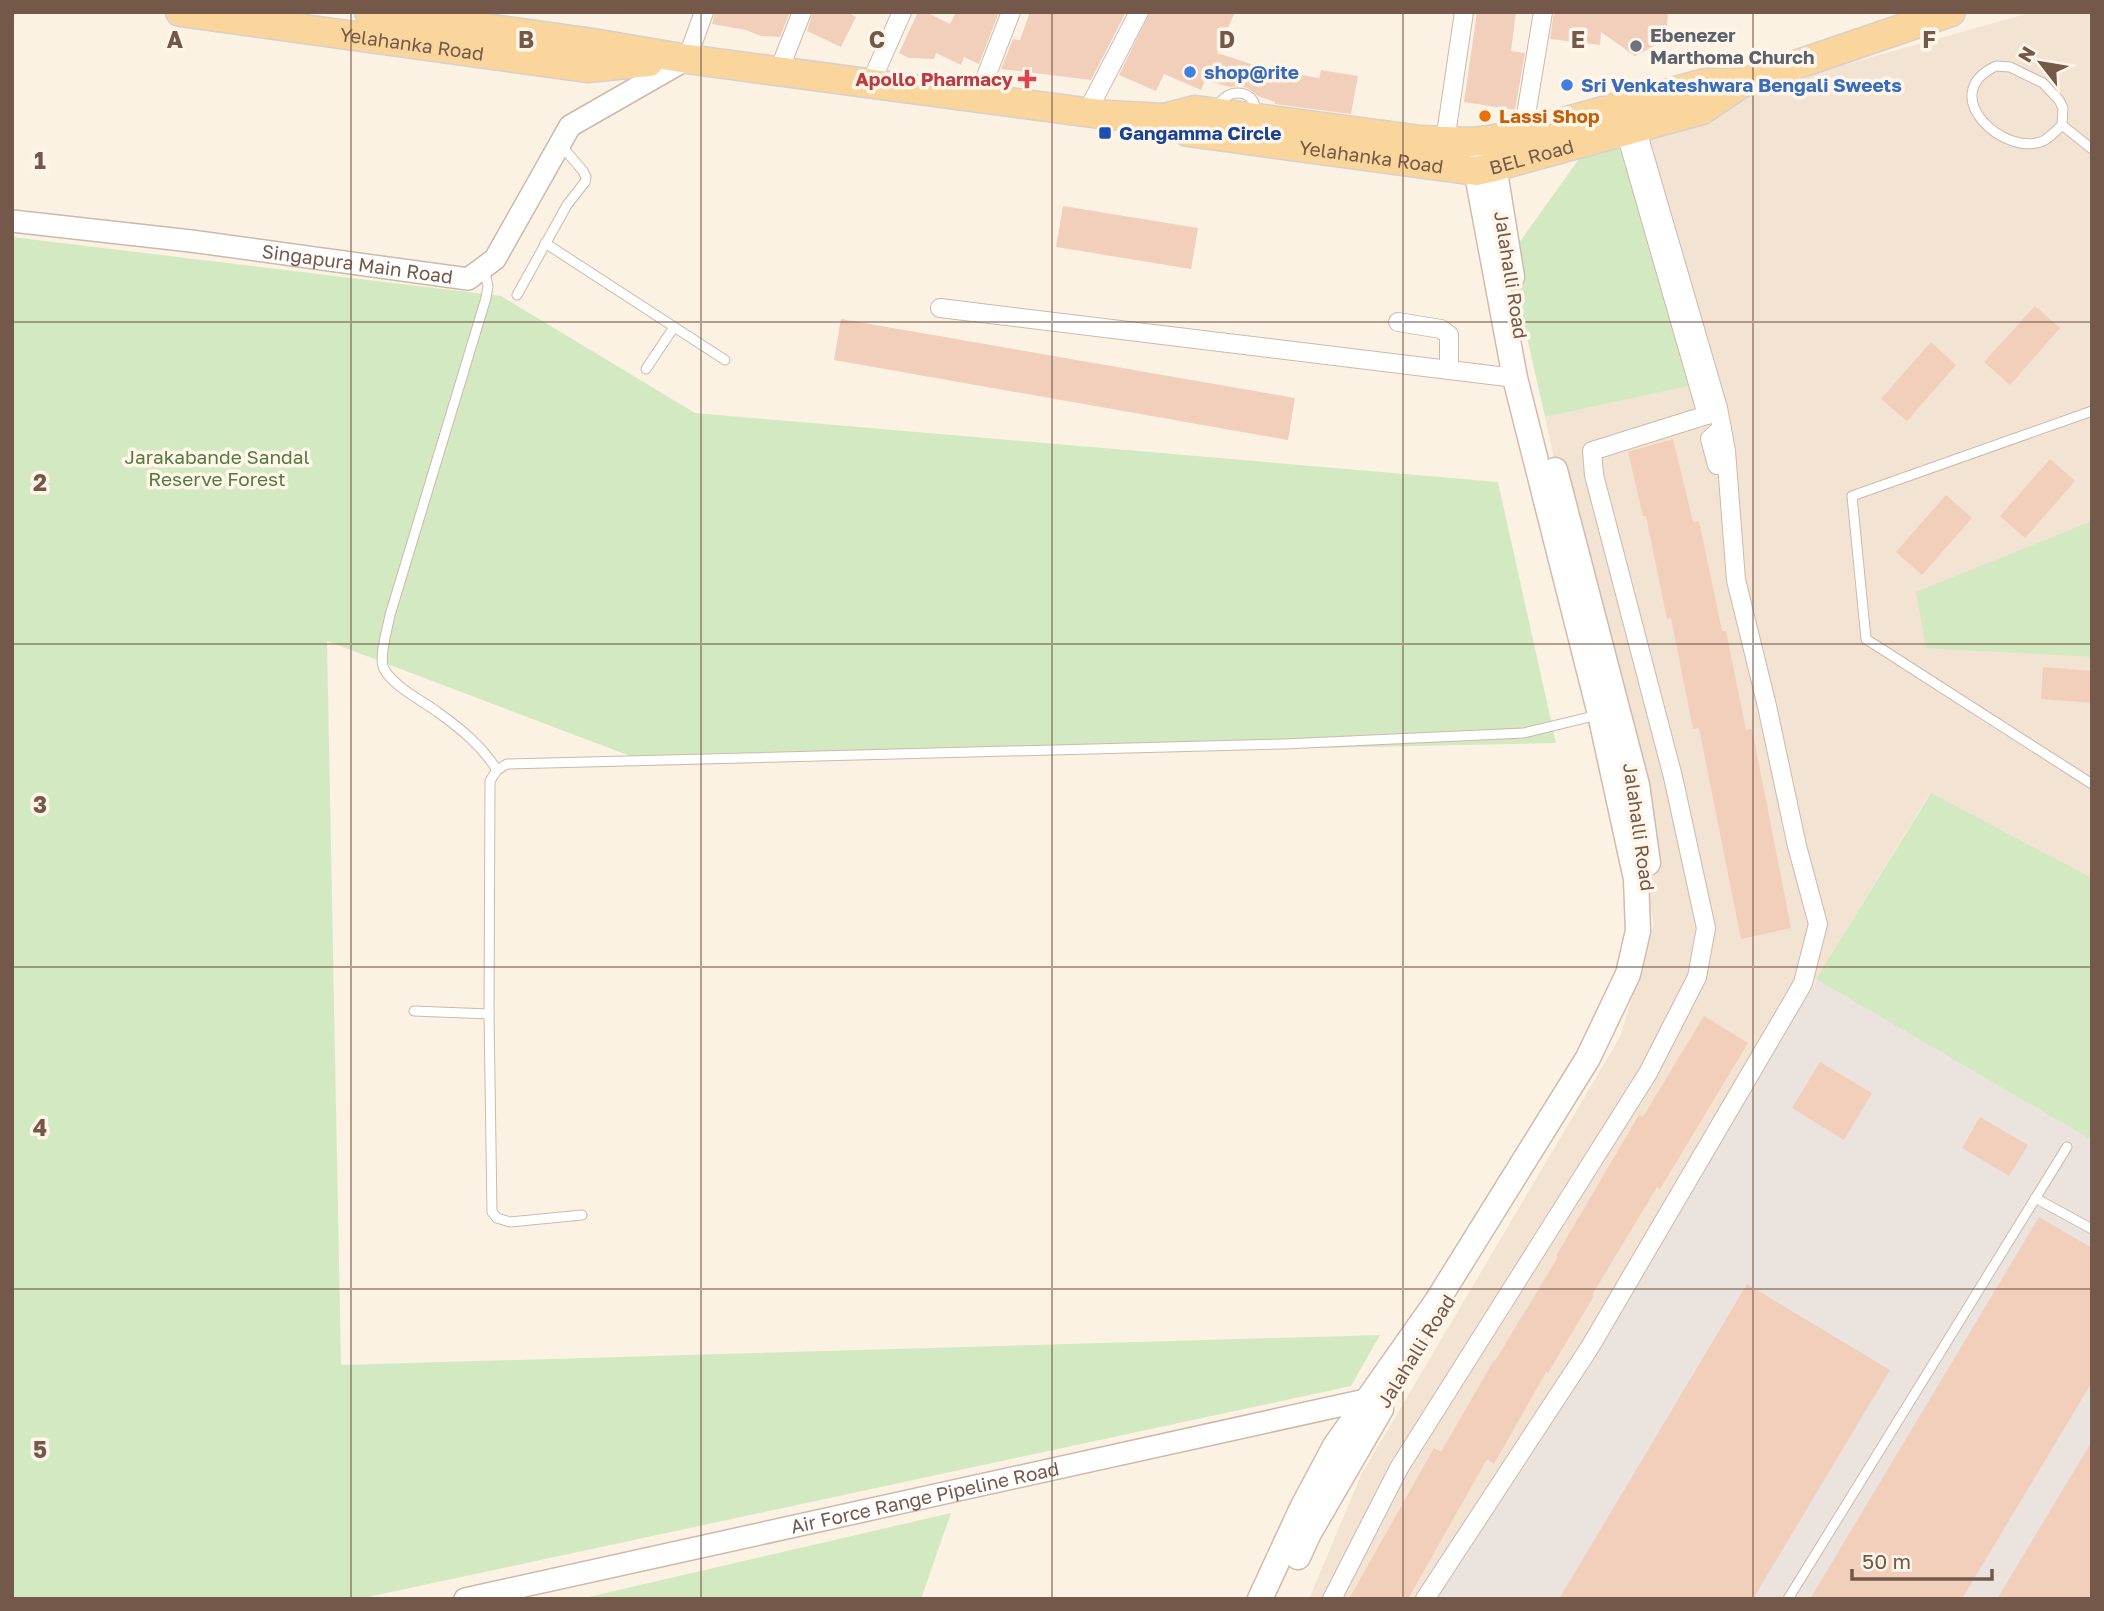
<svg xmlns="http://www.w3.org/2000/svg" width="2104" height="1611" viewBox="0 0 2104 1611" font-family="'Golos Text',sans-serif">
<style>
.residential{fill:#f3e3d2}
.industrial{fill:#ebe4de}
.green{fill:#d3e9c2}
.building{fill:#f1cfbb}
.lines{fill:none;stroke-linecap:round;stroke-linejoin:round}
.service-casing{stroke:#cdb9aa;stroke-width:11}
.minor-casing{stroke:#cdb9aa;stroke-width:20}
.tertiary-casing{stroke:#cdb9aa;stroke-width:24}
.secondary-casing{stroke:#d2bbaa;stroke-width:27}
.primary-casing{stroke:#d8d0cc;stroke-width:31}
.service{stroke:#fff;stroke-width:9}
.minor{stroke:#fff;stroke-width:18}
.tertiary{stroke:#fff;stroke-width:21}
.secondary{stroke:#fff;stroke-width:24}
.primary{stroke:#fad59c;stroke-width:28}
.grid{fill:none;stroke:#74584a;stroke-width:2;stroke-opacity:0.55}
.worship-dot{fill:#6b7280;stroke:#fff6e9;stroke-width:2.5}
.shop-dot{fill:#3f7fe0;stroke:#fff6e9;stroke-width:2.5}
.health-dot{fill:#e0444e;stroke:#fff6e9;stroke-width:2.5}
.food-dot{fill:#e8710a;stroke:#fff6e9;stroke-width:2.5}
.transit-dot{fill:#1a4fb4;stroke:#fff6e9;stroke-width:2.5}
.labels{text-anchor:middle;stroke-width:7;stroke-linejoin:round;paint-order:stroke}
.worship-label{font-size:19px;font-weight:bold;fill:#5b616d;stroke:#fff6e9;text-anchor:start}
.street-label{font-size:19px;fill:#74584a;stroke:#fff6e9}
.shop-label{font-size:19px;font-weight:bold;fill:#366cbe;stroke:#fff6e9;text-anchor:start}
.health-label{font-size:19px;font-weight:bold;fill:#be3a42;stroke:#fff6e9;text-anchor:end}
.food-label{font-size:19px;font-weight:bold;fill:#c56008;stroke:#fff6e9;text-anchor:start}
.transit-label{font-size:19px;font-weight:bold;fill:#164399;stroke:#fff6e9;text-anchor:start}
.park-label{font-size:19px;fill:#547942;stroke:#fff6e9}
.grid-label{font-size:23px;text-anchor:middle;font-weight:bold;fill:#74584a;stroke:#fff6e9;stroke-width:7;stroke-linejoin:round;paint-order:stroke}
</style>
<rect width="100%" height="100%" fill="#fcf2e3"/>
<path class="residential" d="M2033 12H2092V878L1930 793 1437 1599H1309L1361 1475 1620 1037 1654 924 1545 417 1694 385 1618 128Z"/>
<path class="industrial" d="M1931 793 2092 878V1599H1437Z"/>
<g class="green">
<path d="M1619 133 1694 385 1545 417 1509 257 1591 142Z"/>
<path d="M12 237 501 296 695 413 1498 482 1556 743 646 762 327 641 341 1365 1380 1335 1351 1386 359 1599H12Z"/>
<path d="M2092 521V657L1926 648 1916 592Z"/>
<path d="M1931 793 2092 878V1140L1816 979Z"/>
<path d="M951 1513 921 1599H580Z"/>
</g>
<g class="building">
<path d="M715 12H790L780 37 761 36 746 30 712 24Z"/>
<path d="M813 12H847L856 17 841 47 807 31Z"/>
<path d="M918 12H926L950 24 956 12H999L979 64 964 57 961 65 936 53 934 59 909 58 899 53Z"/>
<path d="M1030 12H1126L1091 80 1001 69 1013 39 1020 40Z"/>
<path d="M1150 12H1235L1217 53 1267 69 1319 78 1321 70 1358 76 1351 114 1275 104V102L1258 96 1249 89 1241 86 1230 87 1205 80 1201 90 1164 74 1156 91 1119 75Z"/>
<path d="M1477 12H1516L1511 51 1525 53 1515 110 1464 102Z"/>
<path d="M1554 12H1668L1666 40 1635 56 1601 32 1600 45 1550 39Z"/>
<path d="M1063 206 1198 228 1191 269 1056 247Z"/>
<path d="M2035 306 2060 328 2010 385 1984 362Z"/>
<path d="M841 319 1295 398 1288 440 834 360Z"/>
<path d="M1931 342 1956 365 1907 421 1881 399Z"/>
<path d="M1673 439 1693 522 1699 521 1722 631H1726L1746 730 1752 729 1791 928 1741 939 1699 728 1693 729 1671 618 1667 619 1646 516H1643L1628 452Z"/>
<path d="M2050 459 2075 481 2025 538 2000 516Z"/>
<path d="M1946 495 1972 518 1922 575 1896 552Z"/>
<path d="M2043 667 2092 671V703L2041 699Z"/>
<path d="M1704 1016 1748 1043 1660 1189 1657 1187 1592 1295 1594 1296 1548 1373 1546 1372 1494 1464 1487 1459 1408 1599H1349L1434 1448 1441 1452 1494 1360 1495 1361 1558 1257 1556 1256 1639 1115 1643 1117Z"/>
<path d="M1820 1062 1872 1093 1844 1140 1792 1108Z"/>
<path d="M1980 1117 2028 1145 2009 1176 1962 1148Z"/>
<path d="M2039 1217 2092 1248V1382L1962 1599H1810Z"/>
<path d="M1747 1284 1890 1370 1753 1599H1559Z"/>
<path d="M2092 1441V1599H1997Z"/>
</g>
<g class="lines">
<defs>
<g id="service">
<path d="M1996 66 2010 67 2043 83 2059 100 2063 108 2062 125C2057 130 2051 136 2045 140 2007 160 1934 95 1996 66Z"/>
<path d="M1218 108C1225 85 1259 90 1255 113"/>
<path d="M2062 125 2092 149"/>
<path d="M545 243 725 360"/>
<path d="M484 269 488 286 486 298 390 615C388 627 378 658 384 669 394 687 423 701 439 713 461 729 482 746 497 770"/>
<path d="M517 295 567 205 585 182 586 177 583 171 560 144"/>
<path d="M646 369 674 327"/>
<path d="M2092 411 1852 496 1866 639 2092 784"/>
<path d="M414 1011 489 1014"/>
<path d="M2035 1198 2092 1229"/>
<path d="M582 1215 510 1222 497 1218 492 1212 489 1014 490 781 497 770 507 764 1284 744 1524 733 1598 715"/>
<path d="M1788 1599 2067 1147"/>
</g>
<g id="minor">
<path d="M687 59 704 12"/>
<path d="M779 70 802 12"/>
<path d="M871 82 902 12"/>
<path d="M978 97 1011 12"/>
<path d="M1087 112 1139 12"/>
<path d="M1625 130 1707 415"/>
<path d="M1523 133 1543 12"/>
<path d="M1445 141 1464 12"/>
<path d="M940 308 1515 378"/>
<path d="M1398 322 1441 329 1449 335V370"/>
<path d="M1717 465 1710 439 1722 428"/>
<path d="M1332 1599 1399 1468 1648 1073 1697 977 1706 928 1673 777 1594 475 1592 451 1707 415 1718 408"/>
<path d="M1425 1599 1590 1347 1794 999 1803 983 1818 924 1797 846 1767 706 1736 580 1726 451 1718 408 1636 127"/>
</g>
<g id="tertiary">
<path id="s1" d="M12 221 191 241 468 279 495 259 570 126 687 59"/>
<path id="s2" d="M465 1599 1370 1399 1378 1403"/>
</g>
<g id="secondary">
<path d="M1491 147 1512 277"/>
<path d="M1555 470 1637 785 1648 863"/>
<path d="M1298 1557 1309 1533 1381 1409"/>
<path d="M1260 1599 1302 1508 1335 1446 1437 1301 1588 1058 1628 974 1638 931 1636 879 1600 714 1515 378 1473 153"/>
</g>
<g id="primary">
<path id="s3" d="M180 12 587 68 649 62"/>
<path id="s4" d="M369 12 593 43 687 59 1107 115 1164 118 1188 132 1476 171 1494 167 1702 110 1742 83 1951 12"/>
<path d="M1164 118 1195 110 1421 140 1471 142 1490 140 1523 133 1705 83H1742"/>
</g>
</defs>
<use href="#service" class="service-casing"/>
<use href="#minor" class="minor-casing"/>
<use href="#tertiary" class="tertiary-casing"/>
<use href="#secondary" class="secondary-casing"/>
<use href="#primary" class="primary-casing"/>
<use href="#service" class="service"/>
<use href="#minor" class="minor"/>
<use href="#tertiary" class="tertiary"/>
<use href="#secondary" class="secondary"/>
<use href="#primary" class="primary"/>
</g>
<path class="grid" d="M351 12V1599M701 12V1599M1052 12V1599M1403 12V1599M1753 12V1599M12 322H2092M12 644H2092M12 967H2092M12 1289H2092"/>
<circle class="worship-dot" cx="1636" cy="46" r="7"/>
<g class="shop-dot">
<circle cx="1190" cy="72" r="7"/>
<circle cx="1567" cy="85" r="7"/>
</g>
<path class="health-dot" d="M1023.5 68.5h7v7h7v7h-7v7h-7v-7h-7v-7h7z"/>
<circle class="food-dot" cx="1485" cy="116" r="7"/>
<rect class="transit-dot" x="1098" y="126" width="14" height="14" rx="3.5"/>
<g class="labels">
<g class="worship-label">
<text x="1650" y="42">Ebenezer<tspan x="1650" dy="22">Marthoma Church</tspan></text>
</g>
<g class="street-label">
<text dy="7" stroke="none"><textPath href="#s3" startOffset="234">Yelahanka Road</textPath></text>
<text dy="7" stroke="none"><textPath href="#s4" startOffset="1015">Yelahanka Road</textPath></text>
<text dy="7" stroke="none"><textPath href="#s4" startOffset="1178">BEL Road</textPath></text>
<text dy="7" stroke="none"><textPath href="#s1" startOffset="348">Singapura Main Road</textPath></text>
<text transform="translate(1511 275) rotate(81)" y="7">Jalahalli Road</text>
<text transform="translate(1639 827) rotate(82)" y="7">Jalahalli Road</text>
<text transform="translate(1416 1351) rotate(-58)" y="7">Jalahalli Road</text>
<text dy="7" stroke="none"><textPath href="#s2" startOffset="471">Air Force Range Pipeline Road</textPath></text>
</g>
<g class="shop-label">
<text x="1204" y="79">shop@rite</text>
<text x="1581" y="92">Sri Venkateshwara Bengali Sweets</text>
</g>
<g class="health-label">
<text x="1013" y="86">Apollo Pharmacy</text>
</g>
<g class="food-label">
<text x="1499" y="123">Lassi Shop</text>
</g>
<g class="transit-label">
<text x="1119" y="140">Gangamma Circle</text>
</g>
<g class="park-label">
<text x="217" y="464">Jarakabande Sandal<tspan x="217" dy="22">Reserve Forest</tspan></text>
</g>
</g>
<g class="grid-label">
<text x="175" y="48">A</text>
<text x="526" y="48">B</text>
<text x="877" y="48">C</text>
<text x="1227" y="48">D</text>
<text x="1578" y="48">E</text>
<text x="1929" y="48">F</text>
<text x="40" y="169">1</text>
<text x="40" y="491">2</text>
<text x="40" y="813">3</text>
<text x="40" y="1136">4</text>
<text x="40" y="1458">5</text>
</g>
<rect width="2104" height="1611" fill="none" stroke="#74584a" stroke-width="28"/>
<g transform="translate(2041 63) rotate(301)" stroke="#fff6e9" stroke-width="5" paint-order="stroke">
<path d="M0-5L12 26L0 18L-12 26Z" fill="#74584a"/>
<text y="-10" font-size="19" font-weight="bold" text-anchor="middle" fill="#74584a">N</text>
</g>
<path d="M1852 1569v10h140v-10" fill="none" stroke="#74584a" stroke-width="3.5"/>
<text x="1862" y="1569" font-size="21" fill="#74584a" stroke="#fff6e9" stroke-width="5" paint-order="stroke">50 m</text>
</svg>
